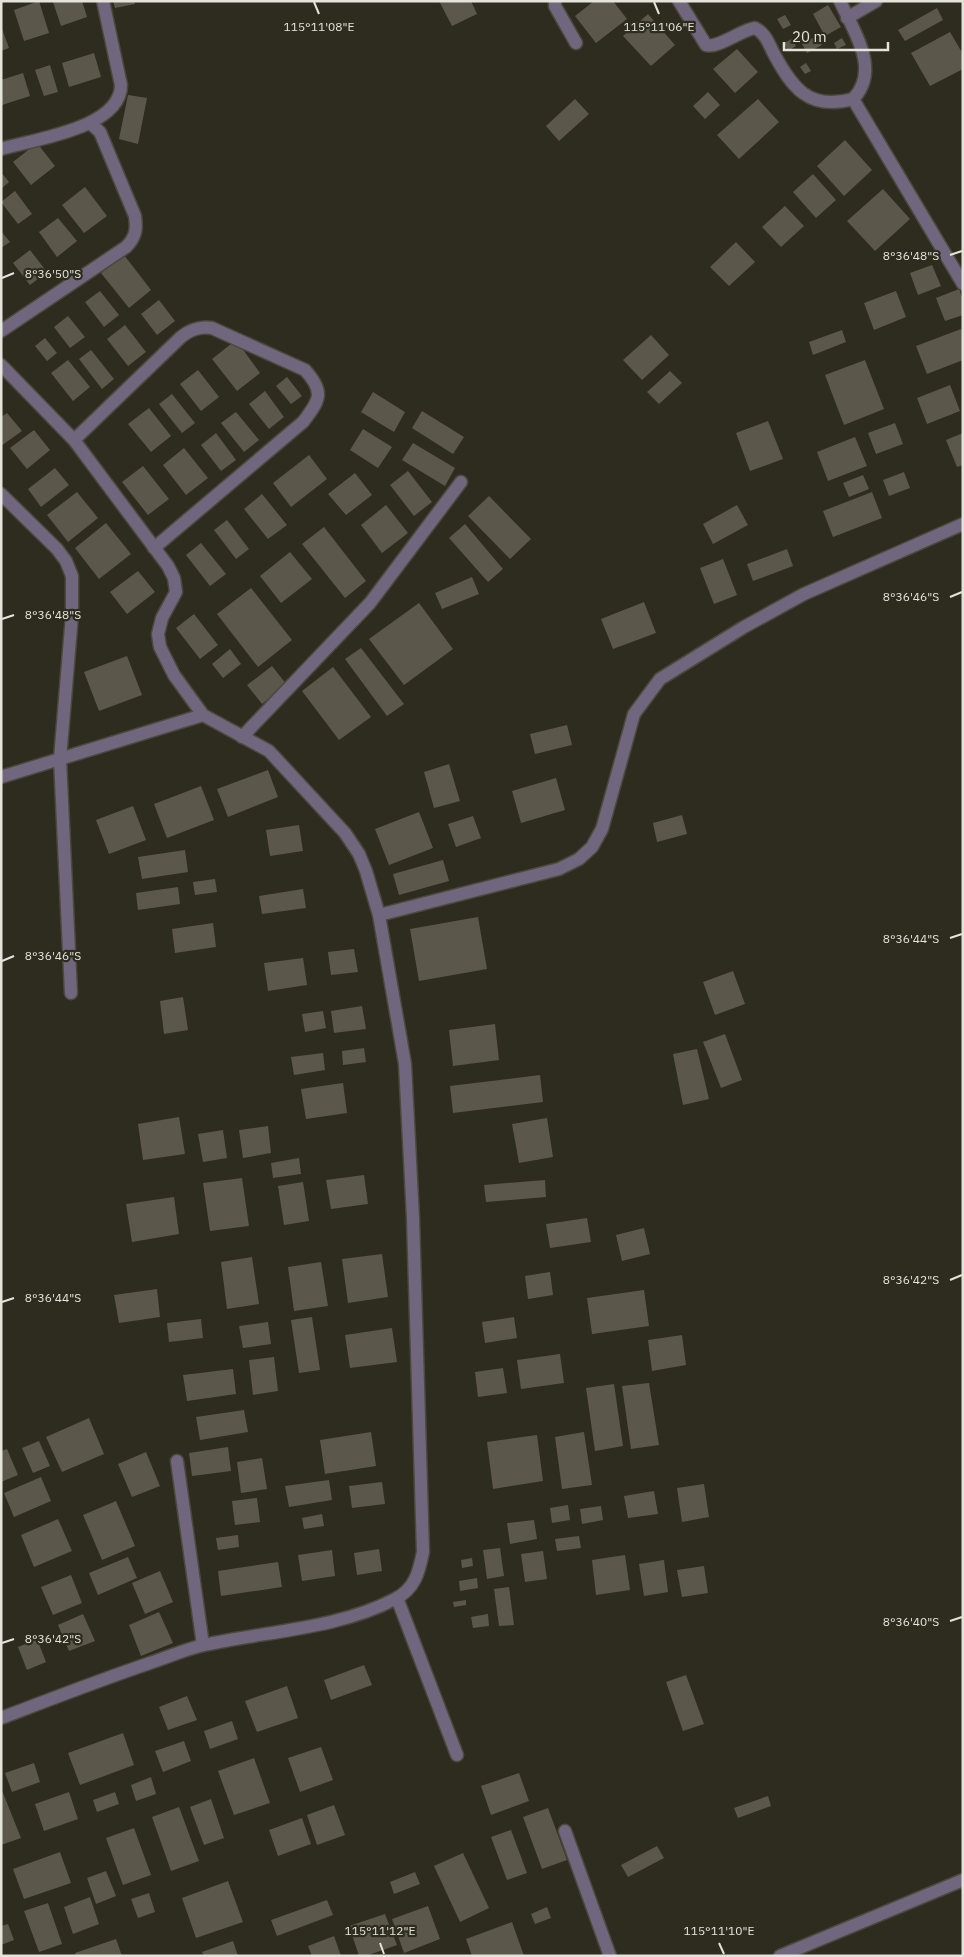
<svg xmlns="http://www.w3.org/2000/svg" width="964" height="1957" viewBox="0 0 964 1957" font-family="'IBM Plex Sans',sans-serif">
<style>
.building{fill:#5b584b}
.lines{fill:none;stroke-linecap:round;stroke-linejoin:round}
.street-casing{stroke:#4b493d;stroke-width:15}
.street{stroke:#70667d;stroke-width:12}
.ticks{fill:none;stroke:#e5e4dc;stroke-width:2}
.ticks-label{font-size:12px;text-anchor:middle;fill:#e5e4dc;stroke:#2e2b1f;stroke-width:4.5;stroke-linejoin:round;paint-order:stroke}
</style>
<rect width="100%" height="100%" fill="#2e2b1f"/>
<g class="building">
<path d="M39 1 49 33 24 41 14 10Z"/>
<path d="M57 1H82L87 17 61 26 53 2Z"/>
<path d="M113 1H134L135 4 115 8Z"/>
<path d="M439 1H471L477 14 452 26Z"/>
<path d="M594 1H613L627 19 596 43 575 16Z"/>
<path d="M828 5 841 27 825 36 813 14Z"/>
<path d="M937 8 943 20 905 41 898 30Z"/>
<path d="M648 14 675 45 651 66 623 36Z"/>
<path d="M785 15 791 25 783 29 777 19Z"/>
<path d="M1 26 9 48 1 51Z"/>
<path d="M950 32 963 54V69L930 86 911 53Z"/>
<path d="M816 36 822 45 807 53 802 44Z"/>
<path d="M842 38 846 45 837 49 834 43Z"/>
<path d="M792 39 796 46 788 51 784 43Z"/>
<path d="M737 49 758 72 735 93 713 69Z"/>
<path d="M94 53 101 77 69 87 62 63Z"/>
<path d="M806 63 811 71 805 74 800 67Z"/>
<path d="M50 65 58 92 44 96 35 70Z"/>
<path d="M23 73 30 96 2 105 1 80Z"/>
<path d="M708 92 720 105 705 119 693 106Z"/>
<path d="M128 95 147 98 138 144 119 139Z"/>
<path d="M575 99 589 114 559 141 546 126Z"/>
<path d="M758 99 779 122 739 159 717 135Z"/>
<path d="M845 140 872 170 844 196 817 166Z"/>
<path d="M37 143 55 166 31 185 13 162Z"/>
<path d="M1 172 9 182 1 189Z"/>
<path d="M813 174 836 200 816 218 793 192Z"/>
<path d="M85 187 107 216 84 233 62 205Z"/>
<path d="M883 189 910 219 875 251 847 221Z"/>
<path d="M15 191 32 214 18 224 1 202Z"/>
<path d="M785 206 804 226 781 247 762 227Z"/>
<path d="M58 218 77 241 57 257 39 232Z"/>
<path d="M1 231 10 242 1 248Z"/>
<path d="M736 242 755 262 729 286 710 267Z"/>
<path d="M30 250 47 272 30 285 13 263Z"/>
<path d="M124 255 151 290 129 308 101 273Z"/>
<path d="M932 265 941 286 918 295 910 273Z"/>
<path d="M959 289 963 300V315L945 321 936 298Z"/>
<path d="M100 291 119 315 104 327 85 302Z"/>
<path d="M896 291 906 317 874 330 864 303Z"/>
<path d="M159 300 175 321 157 335 141 314Z"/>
<path d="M68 316 85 337 70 348 54 327Z"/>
<path d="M125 325 146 352 128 366 107 339Z"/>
<path d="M961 329 963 335V360L927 374 916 346Z"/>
<path d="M842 330 846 342 813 355 809 342Z"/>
<path d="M651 335 669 355 642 380 623 360Z"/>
<path d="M45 338 57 353 47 361 35 346Z"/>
<path d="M236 340 260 373 237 391 212 359Z"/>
<path d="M91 350 114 379 102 389 79 359Z"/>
<path d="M68 360 90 387 73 401 51 373Z"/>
<path d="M865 360 884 409 844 425 825 375Z"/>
<path d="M198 370 219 397 201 411 180 384Z"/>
<path d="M670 371 682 383 659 404 647 392Z"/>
<path d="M287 377 302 396 291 404 276 386Z"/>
<path d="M950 385 960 411 927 424 917 398Z"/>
<path d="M265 391 284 417 269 429 249 404Z"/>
<path d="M373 392 405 412 394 432 361 412Z"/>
<path d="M172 394 195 423 182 433 159 404Z"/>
<path d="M149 408 171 436 151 452 128 424Z"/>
<path d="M422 411 464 437 453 454 412 428Z"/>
<path d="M236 412 259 440 244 452 221 423Z"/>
<path d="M7 413 22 431 1 446V417Z"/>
<path d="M768 421 783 459 750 471 736 433Z"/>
<path d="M895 423 903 444 876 454 868 433Z"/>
<path d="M363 429 392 447 378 468 350 450Z"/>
<path d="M34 430 50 450 27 469 10 448Z"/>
<path d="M216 433 236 460 221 471 201 445Z"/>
<path d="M963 433V465L957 467 946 440Z"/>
<path d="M855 437 867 466 828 481 817 452Z"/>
<path d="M413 443 455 468 445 486 402 460Z"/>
<path d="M184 448 208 478 186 495 163 465Z"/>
<path d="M309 455 327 479 291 507 273 483Z"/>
<path d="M143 466 169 499 148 515 122 482Z"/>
<path d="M55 468 69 485 41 507 28 489Z"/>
<path d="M408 471 432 502 414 516 390 485Z"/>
<path d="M904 472 910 488 889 496 883 480Z"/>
<path d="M355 473 372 495 346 515 328 494Z"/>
<path d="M863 475 869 489 849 497 843 483Z"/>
<path d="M77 492 98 518 68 542 47 515Z"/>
<path d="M872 492 882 518 833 537 823 511Z"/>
<path d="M262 494 287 525 268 539 244 509Z"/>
<path d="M489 496 531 539 510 559 468 516Z"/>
<path d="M386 505 408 533 382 553 361 525Z"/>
<path d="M737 505 748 525 713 544 703 524Z"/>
<path d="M227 520 249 549 236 559 214 530Z"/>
<path d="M106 523 131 554 99 579 75 548Z"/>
<path d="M465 524 503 569 488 582 449 538Z"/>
<path d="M324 527 366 581 345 598 302 544Z"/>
<path d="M201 543 226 574 210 586 186 555Z"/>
<path d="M787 549 793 566 753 581 747 564Z"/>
<path d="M290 552 312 579 281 603 260 576Z"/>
<path d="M723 559 737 595 714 604 700 568Z"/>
<path d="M138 571 155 592 127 614 110 592Z"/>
<path d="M472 577 479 594 442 609 435 593Z"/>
<path d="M251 588 292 640 258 667 217 614Z"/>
<path d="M644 602 656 633 613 649 601 619Z"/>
<path d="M419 603 453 649 404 685 369 639Z"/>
<path d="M194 614 218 645 200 659 176 628Z"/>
<path d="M361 648 404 704 387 716 345 659Z"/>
<path d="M230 649 241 664 223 678 212 664Z"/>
<path d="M127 656 142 695 99 711 84 672Z"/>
<path d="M272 666 287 685 262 704 247 685Z"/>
<path d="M333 667 371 717 339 740 302 691Z"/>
<path d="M567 725 572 745 535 754 530 734Z"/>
<path d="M449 764 460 801 434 808 424 772Z"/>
<path d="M268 770 278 797 228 817 217 789Z"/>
<path d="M556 778 565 810 521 823 512 791Z"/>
<path d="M201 786 214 820 167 838 154 804Z"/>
<path d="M133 806 146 840 109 854 96 820Z"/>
<path d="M419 812 433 848 389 865 375 829Z"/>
<path d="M682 815 687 834 657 842 653 823Z"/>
<path d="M473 816 481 838 456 847 448 824Z"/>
<path d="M299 825 303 851 270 856 266 830Z"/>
<path d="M185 850 188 872 142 879 138 857Z"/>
<path d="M443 860 449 881 399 895 393 874Z"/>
<path d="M215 879 217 892 195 895 193 882Z"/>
<path d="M178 887 180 904 138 910 136 893Z"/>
<path d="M303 889 306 908 262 914 259 896Z"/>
<path d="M478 917 487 969 419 981 410 929Z"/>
<path d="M213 923 216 947 175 953 172 929Z"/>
<path d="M354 949 358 972 331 975 328 952Z"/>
<path d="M303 958 307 985 268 991 264 963Z"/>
<path d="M733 971 745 1004 715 1015 703 982Z"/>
<path d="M183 997 188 1030 164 1034 160 1001Z"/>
<path d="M362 1006 366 1029 334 1033 331 1011Z"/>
<path d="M323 1011 326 1028 305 1032 302 1014Z"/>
<path d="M495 1024 499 1060 453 1066 449 1030Z"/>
<path d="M725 1034 742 1080 721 1088 703 1042Z"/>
<path d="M364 1048 366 1062 343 1065 342 1051Z"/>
<path d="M697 1049 709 1099 683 1105 673 1054Z"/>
<path d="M323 1053 325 1070 294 1075 291 1057Z"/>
<path d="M540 1075 543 1102 453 1113 450 1086Z"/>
<path d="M343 1083 347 1113 306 1119 301 1089Z"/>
<path d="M179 1117 185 1154 143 1160 138 1124Z"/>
<path d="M547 1118 553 1157 519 1163 512 1124Z"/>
<path d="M268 1126 271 1153 243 1158 239 1130Z"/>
<path d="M223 1130 227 1158 203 1162 198 1134Z"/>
<path d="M299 1158 301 1174 273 1178 271 1163Z"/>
<path d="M364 1175 368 1204 331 1209 326 1180Z"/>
<path d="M242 1178 249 1226 210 1231 203 1183Z"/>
<path d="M545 1180 546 1197 486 1202 484 1185Z"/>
<path d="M303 1182 309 1221 284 1225 278 1186Z"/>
<path d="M174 1197 179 1234 132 1242 126 1204Z"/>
<path d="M587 1218 591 1242 550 1248 546 1224Z"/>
<path d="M644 1228 650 1254 622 1261 616 1235Z"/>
<path d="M382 1254 388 1297 348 1303 342 1259Z"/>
<path d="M252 1257 259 1304 227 1309 221 1262Z"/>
<path d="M321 1262 328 1306 294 1311 288 1267Z"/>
<path d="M550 1272 553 1295 528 1299 525 1276Z"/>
<path d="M157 1289 160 1317 119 1323 114 1295Z"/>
<path d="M644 1290 649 1326 592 1334 587 1298Z"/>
<path d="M312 1317 320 1370 299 1373 291 1320Z"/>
<path d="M514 1317 517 1338 485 1343 482 1322Z"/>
<path d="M201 1319 203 1338 169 1342 167 1323Z"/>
<path d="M268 1322 271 1344 243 1348 239 1326Z"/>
<path d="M392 1328 397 1362 350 1368 345 1335Z"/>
<path d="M682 1335 686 1365 652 1371 648 1340Z"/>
<path d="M560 1354 564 1383 521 1389 517 1360Z"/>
<path d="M274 1357 278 1391 253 1395 249 1360Z"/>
<path d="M503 1368 507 1393 478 1397 475 1372Z"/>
<path d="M233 1369 236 1394 187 1401 183 1375Z"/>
<path d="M649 1383 659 1445 631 1449 622 1386Z"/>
<path d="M614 1384 623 1446 595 1451 586 1388Z"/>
<path d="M244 1410 248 1432 200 1440 196 1417Z"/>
<path d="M89 1418 104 1454 62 1472 46 1437Z"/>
<path d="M371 1432 376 1466 325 1474 320 1440Z"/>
<path d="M584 1432 592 1485 562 1489 555 1437Z"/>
<path d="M537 1435 543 1481 493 1489 487 1442Z"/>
<path d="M39 1441 50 1466 33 1473 22 1448Z"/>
<path d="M228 1447 231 1471 192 1476 189 1453Z"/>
<path d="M7 1449 18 1475 1 1482V1451Z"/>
<path d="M146 1452 160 1486 132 1497 118 1464Z"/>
<path d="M262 1458 267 1489 241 1493 237 1462Z"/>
<path d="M41 1477 51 1501 14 1517 4 1493Z"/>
<path d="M329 1480 332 1500 289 1507 285 1486Z"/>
<path d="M382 1482 385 1504 352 1508 349 1486Z"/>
<path d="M704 1484 709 1517 682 1522 677 1488Z"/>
<path d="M654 1491 658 1514 628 1518 624 1496Z"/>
<path d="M257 1498 260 1522 235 1525 232 1501Z"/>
<path d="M116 1501 135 1546 102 1560 83 1515Z"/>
<path d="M568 1505 570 1520 552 1523 550 1508Z"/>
<path d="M601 1506 603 1520 582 1524 580 1509Z"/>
<path d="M322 1514 324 1526 304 1529 302 1518Z"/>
<path d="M58 1519 72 1551 34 1567 21 1535Z"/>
<path d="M534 1520 537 1539 510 1544 507 1523Z"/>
<path d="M238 1535 239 1547 218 1550 216 1538Z"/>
<path d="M579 1536 581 1548 557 1551 555 1539Z"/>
<path d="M500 1548 504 1576 487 1579 483 1550Z"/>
<path d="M379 1549 382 1571 357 1575 354 1553Z"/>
<path d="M332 1550 335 1576 302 1581 298 1555Z"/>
<path d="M543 1551 547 1579 525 1582 521 1554Z"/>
<path d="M625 1555 630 1590 596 1595 592 1560Z"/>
<path d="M128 1557 137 1578 98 1595 89 1573Z"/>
<path d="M472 1558 473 1566 462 1568 461 1560Z"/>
<path d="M664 1560 668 1592 644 1596 639 1564Z"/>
<path d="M278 1562 282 1587 221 1596 218 1571Z"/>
<path d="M704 1566 708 1593 682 1597 677 1570Z"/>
<path d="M160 1571 173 1602 145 1614 132 1583Z"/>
<path d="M71 1575 82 1603 53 1615 41 1587Z"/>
<path d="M477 1578 478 1588 460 1591 459 1581Z"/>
<path d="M509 1587 514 1625 499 1626 494 1589Z"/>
<path d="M466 1600V1605L454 1607 453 1602Z"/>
<path d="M159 1612 173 1643 141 1656 129 1625Z"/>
<path d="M83 1614 95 1641 69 1651 58 1625Z"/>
<path d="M488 1614 489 1626 473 1628 471 1617Z"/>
<path d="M37 1639 46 1662 27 1670 18 1647Z"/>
<path d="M364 1665 372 1685 331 1700 324 1680Z"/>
<path d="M686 1675 704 1724 683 1731 666 1682Z"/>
<path d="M287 1686 298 1718 257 1732 245 1701Z"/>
<path d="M187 1696 197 1720 168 1730 159 1707Z"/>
<path d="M232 1721 238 1739 210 1749 204 1731Z"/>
<path d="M123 1733 134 1765 80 1785 68 1753Z"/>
<path d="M184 1741 191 1761 163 1772 155 1751Z"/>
<path d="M321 1747 333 1780 300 1792 288 1758Z"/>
<path d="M254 1758 270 1803 234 1815 218 1771Z"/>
<path d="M34 1763 40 1782 12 1792 5 1773Z"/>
<path d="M519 1773 529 1801 491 1815 481 1786Z"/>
<path d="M151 1777 156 1794 136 1801 131 1785Z"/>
<path d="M1 1788 21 1838 1 1845Z"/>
<path d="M69 1792 78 1819 44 1831 35 1804Z"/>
<path d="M115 1792 119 1804 97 1812 93 1800Z"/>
<path d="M768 1796 771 1806 738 1818 734 1808Z"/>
<path d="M211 1799 224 1838 204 1845 190 1807Z"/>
<path d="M334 1805 345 1835 317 1845 307 1815Z"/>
<path d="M179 1807 199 1861 171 1871 152 1817Z"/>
<path d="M548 1808 567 1860 542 1869 523 1817Z"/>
<path d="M302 1818 311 1844 278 1856 269 1830Z"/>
<path d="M134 1828 151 1875 123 1885 106 1838Z"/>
<path d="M511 1830 527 1873 507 1880 491 1837Z"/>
<path d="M657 1846 664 1858 628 1877 621 1865Z"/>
<path d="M60 1852 71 1883 24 1899 13 1869Z"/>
<path d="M463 1853 489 1908 460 1922 434 1866Z"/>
<path d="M106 1871 116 1896 96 1904 87 1878Z"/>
<path d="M415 1872 420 1884 394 1894 390 1882Z"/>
<path d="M228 1881 243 1922 196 1938 182 1898Z"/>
<path d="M149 1893 155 1912 138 1918 131 1899Z"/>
<path d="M90 1897 99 1924 73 1934 64 1907Z"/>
<path d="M327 1900 333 1915 277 1936 271 1920Z"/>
<path d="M48 1903 62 1944 39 1952 24 1911Z"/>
<path d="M428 1906 440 1939 404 1953 392 1919Z"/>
<path d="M547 1907 551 1918 535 1924 531 1914Z"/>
<path d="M385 1914 397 1945 366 1956H359L349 1926Z"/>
<path d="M512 1922 524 1956H472L466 1939Z"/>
<path d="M8 1924 14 1940 1 1945V1926Z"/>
<path d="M334 1936 341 1956H312L308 1946Z"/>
<path d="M116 1939 122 1956H76L75 1953Z"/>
<path d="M233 1941 238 1956H204L202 1952Z"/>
</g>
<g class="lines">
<defs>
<g id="street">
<path d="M555 1V6L576 43"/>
<path d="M679 1 706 45C717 49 741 30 755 28 765 33 768 42 773 52 792 88 809 111 853 99"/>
<path d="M840 1C854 32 881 70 853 99L963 284"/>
<path d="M847 18 876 1"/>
<path d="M1 149C35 139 121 128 121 85L103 1"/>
<path d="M1 331 126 247C136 237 137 229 135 216L100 132 90 123"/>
<path d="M1 365 74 440 168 566 174 578 176 592 162 618 158 634 160 647 174 675 203 715 269 751 345 833 359 854 366 871 379 915 405 1064 413 1218 423 1552C419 1572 415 1589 395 1599 338 1629 267 1631 204 1645 186 1649 168 1657 150 1663 100 1680 51 1699 1 1718"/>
<path d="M74 440 181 337C191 329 200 326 212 328L305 370C325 392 320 400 303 422L154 548"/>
<path d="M1 494 57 549 66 561 72 576V615L60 759 71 993"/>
<path d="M242 737 370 603 461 482"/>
<path d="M1 777 203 715"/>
<path d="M379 915 559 869 579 859 592 847 602 829 634 714 660 679 744 627 804 594 963 524"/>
<path d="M177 1461 203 1645"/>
<path d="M397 1598 457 1755"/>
<path d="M565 1831 610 1956"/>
<path d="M780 1956 963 1880"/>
</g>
</defs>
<use href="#street" class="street-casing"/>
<use href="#street" class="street"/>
</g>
<path class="ticks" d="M314 2 319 14M654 2 659 14M950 255 962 251M2 278 14 273M950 597 962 592M2 619 14 615M950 938 962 934M2 961 14 956M950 1280 962 1275M2 1302 14 1298M950 1621 962 1617M2 1643 14 1639M380 1943 384 1954M719 1943 724 1954"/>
<g class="ticks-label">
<text x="319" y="31">115°11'08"E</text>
<text x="659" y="31">115°11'06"E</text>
<text x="911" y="260">8°36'48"S</text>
<text x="53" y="278">8°36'50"S</text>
<text x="911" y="601">8°36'46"S</text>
<text x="53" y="619">8°36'48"S</text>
<text x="911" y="943">8°36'44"S</text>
<text x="53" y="960">8°36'46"S</text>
<text x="911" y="1284">8°36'42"S</text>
<text x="53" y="1302">8°36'44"S</text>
<text x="911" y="1626">8°36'40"S</text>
<text x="53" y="1643">8°36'42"S</text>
<text x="380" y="1935">115°11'12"E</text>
<text x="719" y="1935">115°11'10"E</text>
</g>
<rect width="964" height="1957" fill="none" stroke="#e5e4dc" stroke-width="5"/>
<path d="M784 42v8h104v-8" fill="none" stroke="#e5e4dc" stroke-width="2.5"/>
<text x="792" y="42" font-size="15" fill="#e5e4dc" stroke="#2e2b1f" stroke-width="4" paint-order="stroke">20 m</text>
</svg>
